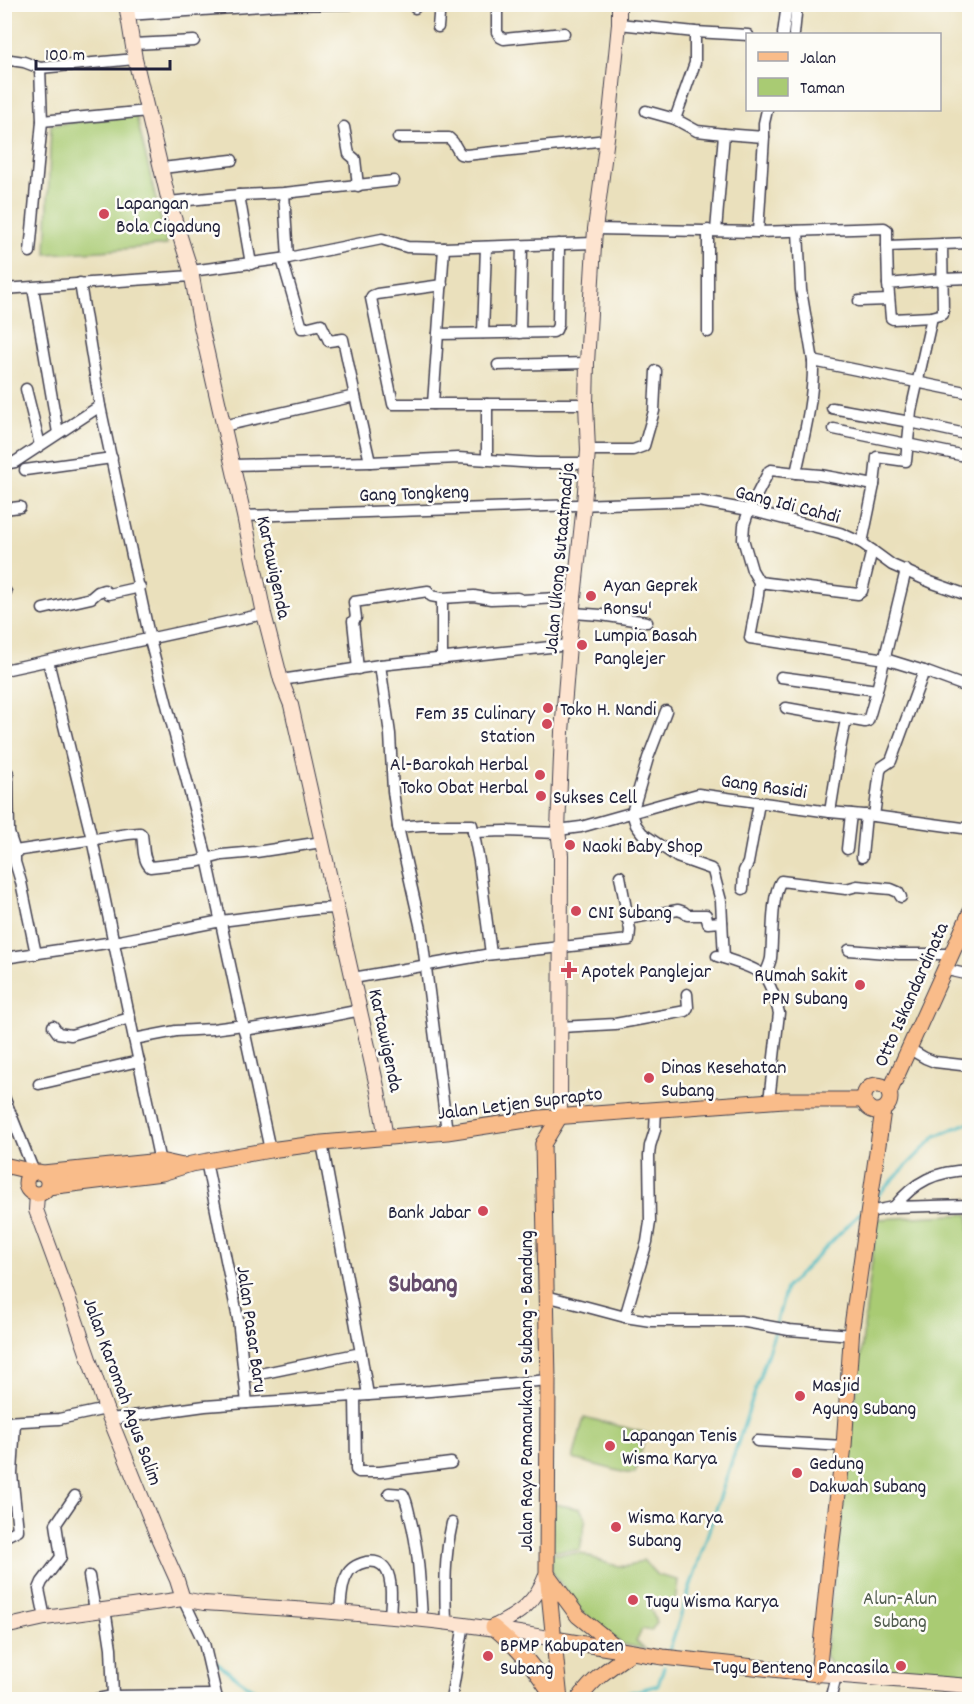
<svg xmlns="http://www.w3.org/2000/svg" width="974" height="1704" viewBox="0 0 974 1704" font-family="Dekko,sans-serif">
<style>
.green{fill:#a9cb73;stroke:#667657;stroke-width:1.5}
.lines{fill:none;stroke-linecap:round;stroke-linejoin:round}
.stream{stroke:#48b8be;stroke-width:3}
.street-casing{stroke:#403e4e;stroke-width:13}
.secondary-casing{stroke:#403e4e;stroke-width:16}
.primary-casing{stroke:#403e4e;stroke-width:17}
.street{stroke:#fff;stroke-width:10}
.secondary{stroke:#fde4d0;stroke-width:14}
.primary{stroke:#f9bc8a;stroke-width:15}
.poi-dot{fill:#d1495b;stroke:#fdfcf7;stroke-width:2}
.labels{text-anchor:middle;stroke-width:5;stroke-linejoin:round;paint-order:stroke}
.poi-label{font-size:20px;fill:#22223b;stroke:#fdfcf7;text-anchor:start}
.street-label{font-size:20px;fill:#22223b;stroke:#fdfcf7}
.park-label{font-size:20px;fill:#515d4f;stroke:#fdfcf7}
.district-label{font-size:26px;font-weight:bold;fill:#644c6b;stroke:#fdfcf7}
</style>
<rect width="100%" height="100%" fill="#fdfcf7"/>
<filter id="ink" filterUnits="userSpaceOnUse"><feTurbulence type="fractalNoise" baseFrequency=".0167" numOctaves="2"/><feDisplacementMap in="SourceGraphic" scale="12" xChannelSelector="R" yChannelSelector="G"/><feConvolveMatrix kernelMatrix="1 2 1 2 8 2 1 2 1" color-interpolation-filters="sRGB"/></filter>
<filter id="wash" filterUnits="userSpaceOnUse"><feTurbulence type="fractalNoise" baseFrequency=".008" numOctaves="4" result="noise"/><feDisplacementMap in="SourceGraphic" scale="24" xChannelSelector="R" yChannelSelector="G"/><feGaussianBlur stdDeviation="1.35" result="paint"/><feColorMatrix in="noise" values="0 0 0 0 0 0 0 0 0 0 0 0 0 0 0 0 0 1.4 0 .05"/><feComposite in="paint" operator="in"/></filter>
<g filter="url(#wash)">
<rect width="100%" height="100%" fill="#eae0bc"/>
<g class="green">
<path d="M136 115 167 245 101 251 46 254 51 125Z"/>
<path d="M969 1214V1679L835 1672 825 1655 877 1219Z"/>
<path d="M584 1417 646 1433 635 1473H626L573 1459Z"/>
<path d="M550 1503 580 1509 586 1518 580 1550 551 1551Z"/>
<path d="M581 1553C601 1561 623 1574 643 1560L657 1575 678 1580 674 1610 653 1603 649 1607 657 1622 651 1631 642 1629 636 1641 645 1649 622 1644 582 1612 552 1572 551 1554Z"/>
</g>
<g class="lines">
<g class="stream">
<path d="M876 1197 936 1136 970 1122"/>
<path d="M776 1325 786 1288 862 1211"/>
<path d="M669 1651 775 1331"/>
<path d="M211 1659 268 1700"/>
<path d="M611 1700 613 1697 658 1685 664 1667"/>
</g>
</g>
</g>
<g filter="url(#ink)">
<g class="lines">
<defs>
<g id="street">
<path d="M497 4V32L500 37 504 39 564 33"/>
<path d="M415 8 416 4"/>
<path d="M127 15 277 5 351 4"/>
<path d="M619 24 695 32 748 35"/>
<path d="M438 27 440 4"/>
<path d="M695 32V63L675 119 697 131 724 134"/>
<path d="M783 34 787 4"/>
<path d="M794 34 797 4"/>
<path d="M133 44 194 41"/>
<path d="M4 59 24 62 40 68 135 59"/>
<path d="M646 111 675 119"/>
<path d="M42 121 148 111"/>
<path d="M344 127 349 154 355 159 358 186"/>
<path d="M398 138H449L453 142 460 154 466 155 607 140"/>
<path d="M162 168 232 160"/>
<path d="M284 193 288 258"/>
<path d="M239 195 251 264"/>
<path d="M169 202 239 195 284 193 394 181"/>
<path d="M595 229 758 232 884 228 887 230V246L942 244"/>
<path d="M716 231 724 134 764 137"/>
<path d="M798 231 801 290 813 361C814 398 804 436 796 473L771 470 769 471 749 510 744 525 743 539 752 570 759 582 758 595 750 638 885 659 924 671 970 688"/>
<path d="M758 232 764 137V123L767 110"/>
<path d="M970 243 942 244 943 313V314L932 317 893 319 891 318 888 284 942 279 970 278"/>
<path d="M887 246 888 284"/>
<path d="M30 252 42 121 40 68"/>
<path d="M191 271 288 258 382 239 407 247 444 248 594 243"/>
<path d="M80 283 100 406 150 640 207 858 270 1150"/>
<path d="M442 285 377 294 372 296 371 298 393 404H586"/>
<path d="M33 288 58 433"/>
<path d="M4 289 191 276"/>
<path d="M859 301 889 300"/>
<path d="M708 332V230"/>
<path d="M483 333 486 247"/>
<path d="M520 333 522 246"/>
<path d="M438 334 553 332 556 330 558 325 559 244"/>
<path d="M813 361 970 393"/>
<path d="M498 365 587 363"/>
<path d="M26 389 40 445"/>
<path d="M355 396 370 462"/>
<path d="M433 404 444 248"/>
<path d="M487 404V460"/>
<path d="M832 408 910 422 970 435"/>
<path d="M223 426 355 396 343 339 329 341 321 324 305 328H302L282 259"/>
<path d="M834 429 970 457"/>
<path d="M588 450H633L644 446 654 411 656 371"/>
<path d="M4 464 15 462 100 406"/>
<path d="M232 465 370 462 458 458 536 463H587"/>
<path d="M25 470 112 458"/>
<path d="M796 473 820 475 874 485"/>
<path d="M4 509 20 507"/>
<path d="M244 516 698 501 749 510 840 533 862 543 892 565 933 583 970 596"/>
<path d="M862 543 874 485 877 457 906 461 911 411 932 317"/>
<path d="M759 582 858 594 862 591 872 550"/>
<path d="M4 592H6"/>
<path d="M43 609 91 598 98 592 104 590 109 594 140 587"/>
<path d="M573 613 601 615 647 622"/>
<path d="M442 659V598"/>
<path d="M48 661 92 839 161 1167"/>
<path d="M380 665 390 734 393 791 398 827 421 929 447 1132"/>
<path d="M358 669 353 621 356 618 354 602 428 591 431 596 442 598 474 596 491 599 517 598 522 600 575 597"/>
<path d="M4 670 264 614"/>
<path d="M781 677 877 690 906 570"/>
<path d="M281 680 380 665 569 645"/>
<path d="M786 708 865 722 868 721 877 690"/>
<path d="M666 711 648 758 632 813 636 825 642 833 677 857 711 869 713 871 721 901 724 958"/>
<path d="M8 773 9 833 15 851V862L21 882 36 954"/>
<path d="M830 812 840 749 846 720"/>
<path d="M874 816 880 771 882 767 891 761 924 671"/>
<path d="M398 827 421 825H472L479 861 491 954"/>
<path d="M558 830 581 827 698 794 830 812 874 816 970 829"/>
<path d="M473 832 506 831 558 833"/>
<path d="M847 849 851 814"/>
<path d="M15 851 128 834 140 833 142 835C144 845 142 859 150 867L196 862 222 855 256 852 322 842"/>
<path d="M862 857 866 815"/>
<path d="M743 889 744 871 748 863 759 803"/>
<path d="M627 919 678 910 684 912 687 915H706L708 923 722 922"/>
<path d="M849 950 899 954H950"/>
<path d="M717 956C729 960 758 968 765 977 772 987 776 1002 779 1013L769 1101"/>
<path d="M4 958 114 942 221 921 315 909 336 908"/>
<path d="M943 969 970 975"/>
<path d="M764 976C767 970 770 964 771 958 773 938 771 896 781 881L846 889 857 886 891 889 898 892 901 897"/>
<path d="M353 978 485 955 629 940 630 930 620 876"/>
<path d="M53 1026 58 1033 71 1035 130 1018"/>
<path d="M560 1027 615 1024 686 1011 688 1007 687 994"/>
<path d="M244 1030 315 1019 361 1010"/>
<path d="M134 1039 176 1031 213 1029 243 1025"/>
<path d="M908 1048 925 1058 935 1062 970 1066"/>
<path d="M39 1084 139 1061"/>
<path d="M4 1097 34 1172"/>
<path d="M656 1109 655 1130 650 1146 649 1156 650 1222 647 1242 625 1317 651 1321H740L789 1330 852 1335"/>
<path d="M894 1207C915 1181 936 1171 970 1170"/>
<path d="M869 1212 894 1207 970 1205"/>
<path d="M546 1296 625 1317"/>
<path d="M361 1353 368 1395"/>
<path d="M245 1377 361 1353 322 1143"/>
<path d="M355 1396 356 1463V1470L359 1472H380L451 1463"/>
<path d="M247 1403 430 1391 548 1380"/>
<path d="M111 1419 205 1406 247 1403 238 1319 206 1161"/>
<path d="M4 1422 59 1419 106 1409"/>
<path d="M757 1441 844 1446"/>
<path d="M389 1493 403 1494C407 1501 408 1509 410 1517 419 1551 420 1585 422 1620"/>
<path d="M4 1537 18 1530 12 1474 15 1422"/>
<path d="M89 1576 95 1610"/>
<path d="M183 1599 204 1643 217 1699"/>
<path d="M105 1609 111 1648 113 1696"/>
<path d="M340 1613C341 1601 341 1585 347 1575 350 1568 358 1564 366 1562 397 1557 391 1599 390 1617"/>
<path d="M45 1618 39 1589 42 1582 61 1557 56 1524 75 1496"/>
<path d="M446 1623C445 1587 444 1559 452 1523"/>
<path d="M92 1700 113 1696 216 1695"/>
<path d="M451 1700 464 1624"/>
<path d="M830 1700 836 1676"/>
</g>
<g id="secondary">
<path d="M126 4 135 59 169 202 191 271 200 322 244 516 264 614 281 680 291 705 378 1091 386 1138"/>
<path d="M560 1116 561 855 558 830 562 732 569 645 584 504 588 450 586 404 587 363 595 229 610 115 619 24V4"/>
<path d="M37 1194 36 1210 69 1300 106 1409 159 1540 177 1580 183 1599"/>
<path d="M4 1627 45 1618 183 1599 204 1603C321 1611 439 1617 554 1639"/>
<path d="M493 1627C520 1614 536 1602 547 1573"/>
<path d="M818 1674 970 1686"/>
</g>
<g id="primary">
<circle cx="877" cy="1098" r="13"/>
<path d="M889 1093 970 913"/>
<path d="M543 1144 548 1380 547 1573 560 1700"/>
<path d="M543 1144 560 1116"/>
<path d="M4 1165 34 1172"/>
<circle cx="37" cy="1183" r="11"/>
<path d="M43 1173 160 1161 183 1166"/>
<path d="M48 1187 162 1173 191 1164 270 1150 322 1143 447 1132 540 1118 784 1100H863"/>
<path d="M547 1574 578 1616 619 1649"/>
<path d="M493 1627C521 1650 536 1669 555 1700"/>
<path d="M554 1639 663 1657 818 1674 830 1557 844 1446 852 1326 883 1110"/>
<path d="M578 1700C594 1678 609 1668 631 1653"/>
</g>
</defs>
<use href="#street" class="street-casing"/>
<use href="#secondary" class="secondary-casing"/>
<use href="#primary" class="primary-casing"/>
<use href="#street" class="street"/>
<use href="#secondary" class="secondary"/>
<use href="#primary" class="primary"/>
</g>
</g>
<g class="poi-dot">
<circle cx="104" cy="214" r="6"/>
<circle cx="591" cy="596" r="6"/>
<circle cx="582" cy="645" r="6"/>
<circle cx="548" cy="708" r="6"/>
<circle cx="547" cy="724" r="6"/>
<circle cx="540" cy="775" r="6"/>
<circle cx="541" cy="796" r="6"/>
<circle cx="570" cy="845" r="6"/>
<circle cx="576" cy="911" r="6"/>
<path d="M566 961h6v6h6v6h-6v6h-6v-6h-6v-6h6z"/>
<circle cx="860" cy="985" r="6"/>
<circle cx="649" cy="1078" r="6"/>
<circle cx="483" cy="1211" r="6"/>
<circle cx="800" cy="1396" r="6"/>
<circle cx="610" cy="1446" r="6"/>
<circle cx="797" cy="1473" r="6"/>
<circle cx="616" cy="1527" r="6"/>
<circle cx="633" cy="1600" r="6"/>
<circle cx="488" cy="1656" r="6"/>
<circle cx="901" cy="1666" r="6"/>
</g>
<g class="labels">
<g class="poi-label">
<text x="116" y="209">Lapangan<tspan x="116" dy="23">Bola Cigadung</tspan></text>
<text x="603" y="591">Ayan Geprek<tspan x="603" dy="23">Ronsu'</tspan></text>
<text x="594" y="641">Lumpia Basah<tspan x="594" dy="23">Panglejer</tspan></text>
<text x="560" y="715">Toko H. Nandi</text>
<text x="535" y="719" text-anchor="end">Fem 35 Culinary<tspan x="535" dy="23">Station</tspan></text>
<text x="528" y="770" text-anchor="end">Al-Barokah Herbal<tspan x="528" dy="23">Toko Obat Herbal</tspan></text>
<text x="553" y="803">Sukses Cell</text>
<text x="582" y="852">Naoki Baby Shop</text>
<text x="588" y="918">CNI Subang</text>
<text x="581" y="977">Apotek Panglejar</text>
<text x="848" y="981" text-anchor="end">RUmah Sakit<tspan x="848" dy="23">PPN Subang</tspan></text>
<text x="661" y="1073">Dinas Kesehatan<tspan x="661" dy="23">Subang</tspan></text>
<text x="471" y="1218" text-anchor="end">Bank Jabar</text>
<text x="812" y="1391">Masjid<tspan x="812" dy="23">Agung Subang</tspan></text>
<text x="622" y="1441">Lapangan Tenis<tspan x="622" dy="23">Wisma Karya</tspan></text>
<text x="809" y="1469">Gedung<tspan x="809" dy="23">Dakwah Subang</tspan></text>
<text x="628" y="1523">Wisma Karya<tspan x="628" dy="23">Subang</tspan></text>
<text x="645" y="1607">Tugu Wisma Karya</text>
<text x="500" y="1651">BPMP Kabupaten<tspan x="500" dy="23">Subang</tspan></text>
<text x="889" y="1673" text-anchor="end">Tugu Benteng Pancasila</text>
</g>
<g class="street-label">
<text transform="translate(414 492) rotate(-2)" y="7">Gang Tongkeng</text>
<text transform="translate(788 503) rotate(14)" y="7">Gang Idi Cahdi</text>
<text transform="translate(558 558) rotate(-85)" y="7">Jalan Ukong Sutaatmadja</text>
<text transform="translate(275 567) rotate(78)" y="7">Kartawigenda</text>
<text transform="translate(764 785) rotate(8)" y="7">Gang Rasidi</text>
<text transform="translate(910 994) rotate(-66)" y="7">Otto Iskandardinata</text>
<text transform="translate(387 1040) rotate(78)" y="7">Kartawigenda</text>
<text transform="translate(520 1102) rotate(-7)" y="7">Jalan Letjen Suprapto</text>
<text transform="translate(253 1329) rotate(82)" y="7">Jalan Pasar Baru</text>
<text transform="translate(124 1391) rotate(70)" y="7">Jalan Karomah Agus Salim</text>
<text transform="translate(525 1391) rotate(-90)" y="7">Jalan Raya Pamanukan - Subang - Bandung</text>
</g>
<g class="park-label">
<text x="900" y="1604">Alun-Alun<tspan x="900" dy="23">Subang</tspan></text>
</g>
<g class="district-label">
<text x="423" y="1291">Subang</text>
</g>
</g>
<rect width="974" height="1704" fill="none" stroke="#fdfcf7" stroke-width="24"/>
<rect x="746" y="33" width="195" height="78" fill="#fdfcf7" stroke="#a5a5ac" stroke-width="1.5"/>
<rect x="758" y="52" width="30" height="9" fill="#f9bc8a" stroke="#a5a5ac" stroke-width="1.5"/>
<text x="800" y="63" font-size="18" fill="#22223b">Jalan</text>
<rect x="758" y="78" width="30" height="18" fill="#a9cb73" stroke="#a5a5ac" stroke-width="1.5"/>
<text x="800" y="93" font-size="18" fill="#22223b">Taman</text>
<path d="M36 60v9h134v-9" fill="none" stroke="#22223b" stroke-width="3"/>
<text x="45" y="60" font-size="18" fill="#22223b" stroke="#fdfcf7" stroke-width="4.5" paint-order="stroke">100 m</text>
</svg>
